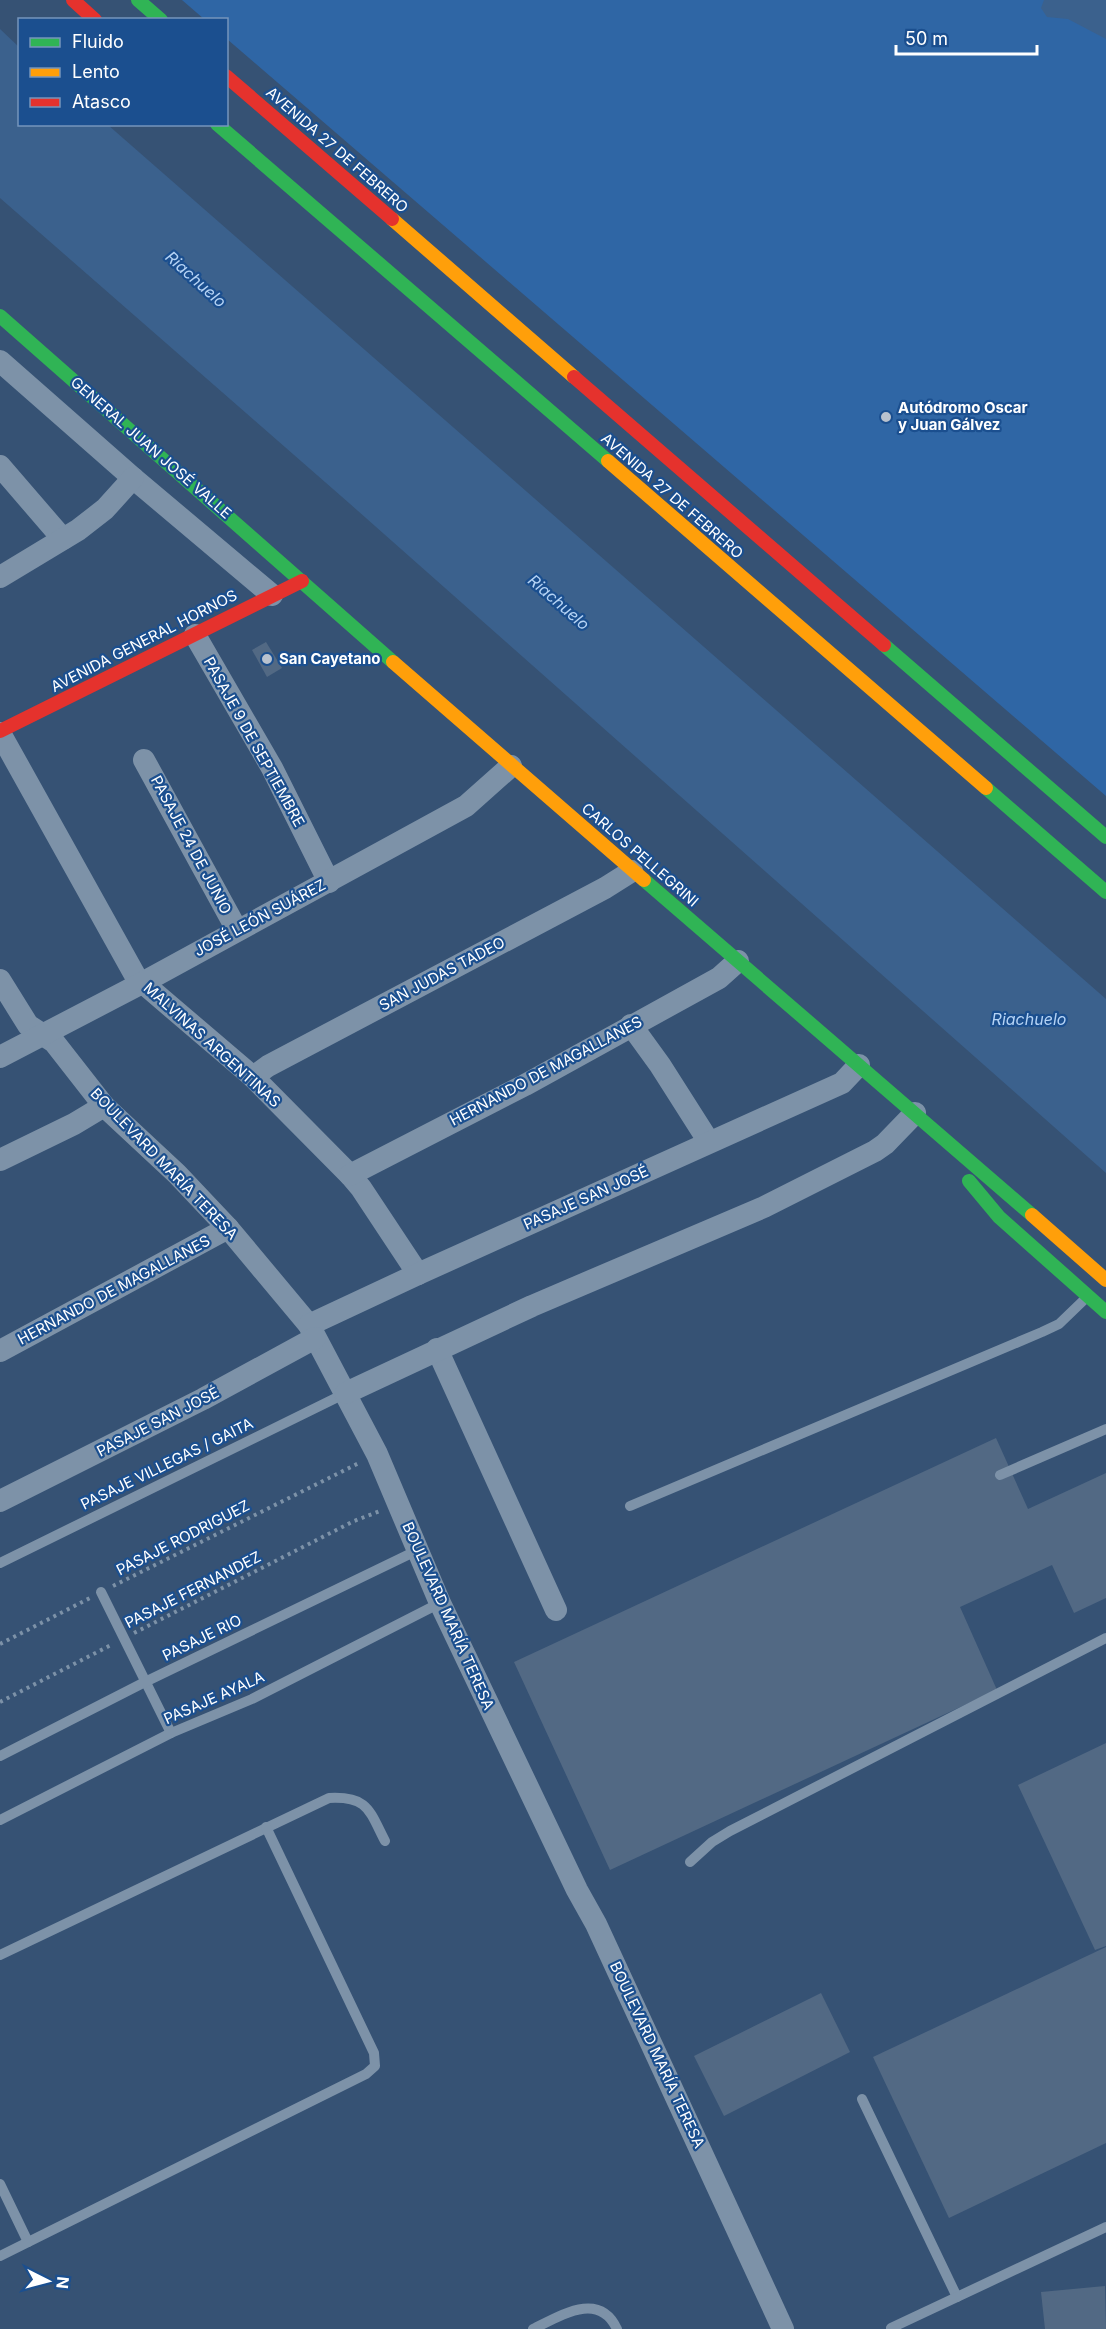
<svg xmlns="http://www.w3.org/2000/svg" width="1106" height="2329" viewBox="0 0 1106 2329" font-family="Inter,sans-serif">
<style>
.green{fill:#2f66a5}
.water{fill:#3b618d}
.building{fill:#526984}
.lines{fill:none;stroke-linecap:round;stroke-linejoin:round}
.path{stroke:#7d92a8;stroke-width:4;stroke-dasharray:3 4.5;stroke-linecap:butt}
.lane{stroke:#7d92a8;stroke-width:10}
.street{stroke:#7d92a8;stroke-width:22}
.fast{stroke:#30b455;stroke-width:14}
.slow{stroke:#ff9f0a;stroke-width:14}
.jam{stroke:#e5322d;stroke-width:14}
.poi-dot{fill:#b9c2ce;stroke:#1b4f8f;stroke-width:2}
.labels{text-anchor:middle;stroke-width:4.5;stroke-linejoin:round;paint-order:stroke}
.street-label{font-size:15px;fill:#fff;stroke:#1b4f8f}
.poi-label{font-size:15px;font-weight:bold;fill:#fff;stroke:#1b4f8f;text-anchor:start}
.water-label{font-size:16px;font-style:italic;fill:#b5d3f5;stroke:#1b4f8f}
</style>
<rect width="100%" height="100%" fill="#365274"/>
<path class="green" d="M182 0H1106V796L227 39 226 20 204 19Z"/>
<g class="water">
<path d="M1044 0H1106V39L1068 19 1047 17 1041 8Z"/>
<path d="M0 29 19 47 20 124 108 125 1106 999V1173L349 503 0 198Z"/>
</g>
<g class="building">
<path d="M266 642 282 668 267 677 252 650Z"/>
<path d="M996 1438 1028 1509 1106 1473V1598L1074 1613 1052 1565 960 1607 997 1690 610 1870 514 1662Z"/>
<path d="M1106 1743V1946L1095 1950 1018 1785Z"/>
<path d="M1106 1947V2143L949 2218 873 2057Z"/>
<path d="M821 1993 850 2052 724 2116 694 2056Z"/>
<path d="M1105 2286 1106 2329H1045L1041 2292Z"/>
</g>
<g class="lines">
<g class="path">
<path d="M113 1586 361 1462"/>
<path d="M134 1633 354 1521 380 1511"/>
<path d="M0 1644 90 1598"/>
<path d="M0 1702 111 1645"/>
</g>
<g class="lane">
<path d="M1000 1475 1106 1429"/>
<path d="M630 1506 1042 1332 1059 1324 1086 1298"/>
<path d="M0 1563 346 1393"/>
<path d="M101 1592 171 1733"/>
<path d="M0 1756 145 1682 418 1550"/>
<path d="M0 1820 171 1733 252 1699 440 1603"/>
<path d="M690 1862 712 1842 730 1831 1106 1638"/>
<path d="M0 1955 329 1798C368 1796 369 1810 385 1841"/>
<path d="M862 2099 957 2297"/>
<path d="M0 2184 28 2242"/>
<path d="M0 2256 366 2074 375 2066 374 2053 266 1827"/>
<path d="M891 2328 1106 2227"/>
<path d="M533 2329C560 2316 599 2290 617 2329"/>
</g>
<g class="street">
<path d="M0 361 133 478 272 595"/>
<path d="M0 466 63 539"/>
<path d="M0 577 78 530 105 509 133 478"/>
<path d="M195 635 272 768 329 882"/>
<path d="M0 733 136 977 253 1077 350 1175 361 1188 418 1274"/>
<path d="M144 760 237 930"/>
<path d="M0 980 28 1025 54 1042 104 1106 177 1174 228 1228 309 1325 377 1454 440 1603 577 1890 596 1924 783 2329"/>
<path d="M631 1025 660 1065 709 1142"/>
<path d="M0 1057 142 983 466 806 511 766"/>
<path d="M253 1077 268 1066 605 888 632 871"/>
<path d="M0 1160 74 1124 104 1106"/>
<path d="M350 1175 525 1085 719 978 738 961"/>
<path d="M309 1325 418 1274 842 1083 859 1065"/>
<path d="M437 1349 556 1610"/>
<path d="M0 1351 228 1228"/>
<path d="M346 1393 532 1306 764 1207 875 1151 885 1144 915 1113"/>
<path d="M0 1501 203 1399 315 1338"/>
</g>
<g class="fast">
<path d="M138 0 161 20"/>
<path d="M217 124 608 461"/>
<path d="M0 316 393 662"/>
<path d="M884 645 1106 837"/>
<path d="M986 788 1106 892"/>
<path d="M644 880 1032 1215"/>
<path d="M969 1181 999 1217 1106 1312"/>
</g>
<g class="slow">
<path d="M392 219 574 377"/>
<path d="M608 461 986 788"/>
<path d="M393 662 644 880"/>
<path d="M1032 1215 1106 1280"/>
</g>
<g class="jam">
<path d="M73 0 95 20"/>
<path d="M226 76 392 219"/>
<path d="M574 377 884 645"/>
<path d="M0 731 302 581"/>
</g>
</g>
<g class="poi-dot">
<circle cx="886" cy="417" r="6"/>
<circle cx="267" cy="659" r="6"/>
</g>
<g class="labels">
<g class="street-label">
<text transform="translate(337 150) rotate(41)" y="5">AVENIDA 27 DE FEBRERO</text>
<text transform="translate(151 448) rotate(41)" y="5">GENERAL JUAN JOSÉ VALLE</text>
<text transform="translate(672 496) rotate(41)" y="5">AVENIDA 27 DE FEBRERO</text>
<text transform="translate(144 641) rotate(-27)" y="5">AVENIDA GENERAL HORNOS</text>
<text transform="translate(254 742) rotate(61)" y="5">PASAJE 9 DE SEPTIEMBRE</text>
<text transform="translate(191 845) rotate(62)" y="5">PASAJE 24 DE JUNIO</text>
<text transform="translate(640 855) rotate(41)" y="5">CARLOS PELLEGRINI</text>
<text transform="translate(260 918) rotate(-28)" y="5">JOSÉ LEÓN SUÁREZ</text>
<text transform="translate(442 974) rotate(-28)" y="5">SAN JUDAS TADEO</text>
<text transform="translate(212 1045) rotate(42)" y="5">MALVINAS ARGENTINAS</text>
<text transform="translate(546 1071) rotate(-28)" y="5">HERNANDO DE MAGALLANES</text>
<text transform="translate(164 1164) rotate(46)" y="5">BOULEVARD MARÍA TERESA</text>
<text transform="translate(586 1198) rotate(-24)" y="5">PASAJE SAN JOSÉ</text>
<text transform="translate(114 1290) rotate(-28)" y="5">HERNANDO DE MAGALLANES</text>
<text transform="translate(158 1422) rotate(-27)" y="5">PASAJE SAN JOSÉ</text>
<text transform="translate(167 1464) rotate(-26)" y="5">PASAJE VILLEGAS / GAITA</text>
<text transform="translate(183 1538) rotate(-27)" y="5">PASAJE RODRIGUEZ</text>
<text transform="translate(193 1590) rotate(-27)" y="5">PASAJE FERNANDEZ</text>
<text transform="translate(448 1616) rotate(66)" y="5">BOULEVARD MARÍA TERESA</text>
<text transform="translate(202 1638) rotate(-26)" y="5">PASAJE RIO</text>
<text transform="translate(214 1698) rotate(-24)" y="5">PASAJE AYALA</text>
<text transform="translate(657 2055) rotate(65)" y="5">BOULEVARD MARÍA TERESA</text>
</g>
<g class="poi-label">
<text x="898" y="413">Autódromo Oscar<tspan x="898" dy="17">y Juan Gálvez</tspan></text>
<text x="279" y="664">San Cayetano</text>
</g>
<g class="water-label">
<text transform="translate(196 279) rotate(42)" y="6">Riachuelo</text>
<text transform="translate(559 602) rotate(41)" y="6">Riachuelo</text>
<text x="1029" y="1025">Riachuelo</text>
</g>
</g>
<rect x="18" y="18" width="210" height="108" fill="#1b4f8f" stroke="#7695bc" stroke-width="1.5"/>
<rect x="30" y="38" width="30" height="9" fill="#30b455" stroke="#7695bc" stroke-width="1.5"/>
<text x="72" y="48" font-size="18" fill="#ffffff">Fluido</text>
<rect x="30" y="68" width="30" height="9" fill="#ff9f0a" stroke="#7695bc" stroke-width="1.5"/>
<text x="72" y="78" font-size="18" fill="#ffffff">Lento</text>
<rect x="30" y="98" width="30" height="9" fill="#e5322d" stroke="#7695bc" stroke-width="1.5"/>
<text x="72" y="108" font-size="18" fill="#ffffff">Atasco</text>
<g transform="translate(48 2281) rotate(96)" stroke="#1b4f8f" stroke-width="4.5" paint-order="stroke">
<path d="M0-4.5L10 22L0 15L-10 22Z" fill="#ffffff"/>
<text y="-9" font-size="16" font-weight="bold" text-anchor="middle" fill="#ffffff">N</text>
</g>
<path d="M896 45v9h141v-9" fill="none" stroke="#ffffff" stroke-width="3"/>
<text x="905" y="45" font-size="18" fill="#ffffff" stroke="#1b4f8f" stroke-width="4.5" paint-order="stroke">50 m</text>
</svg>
